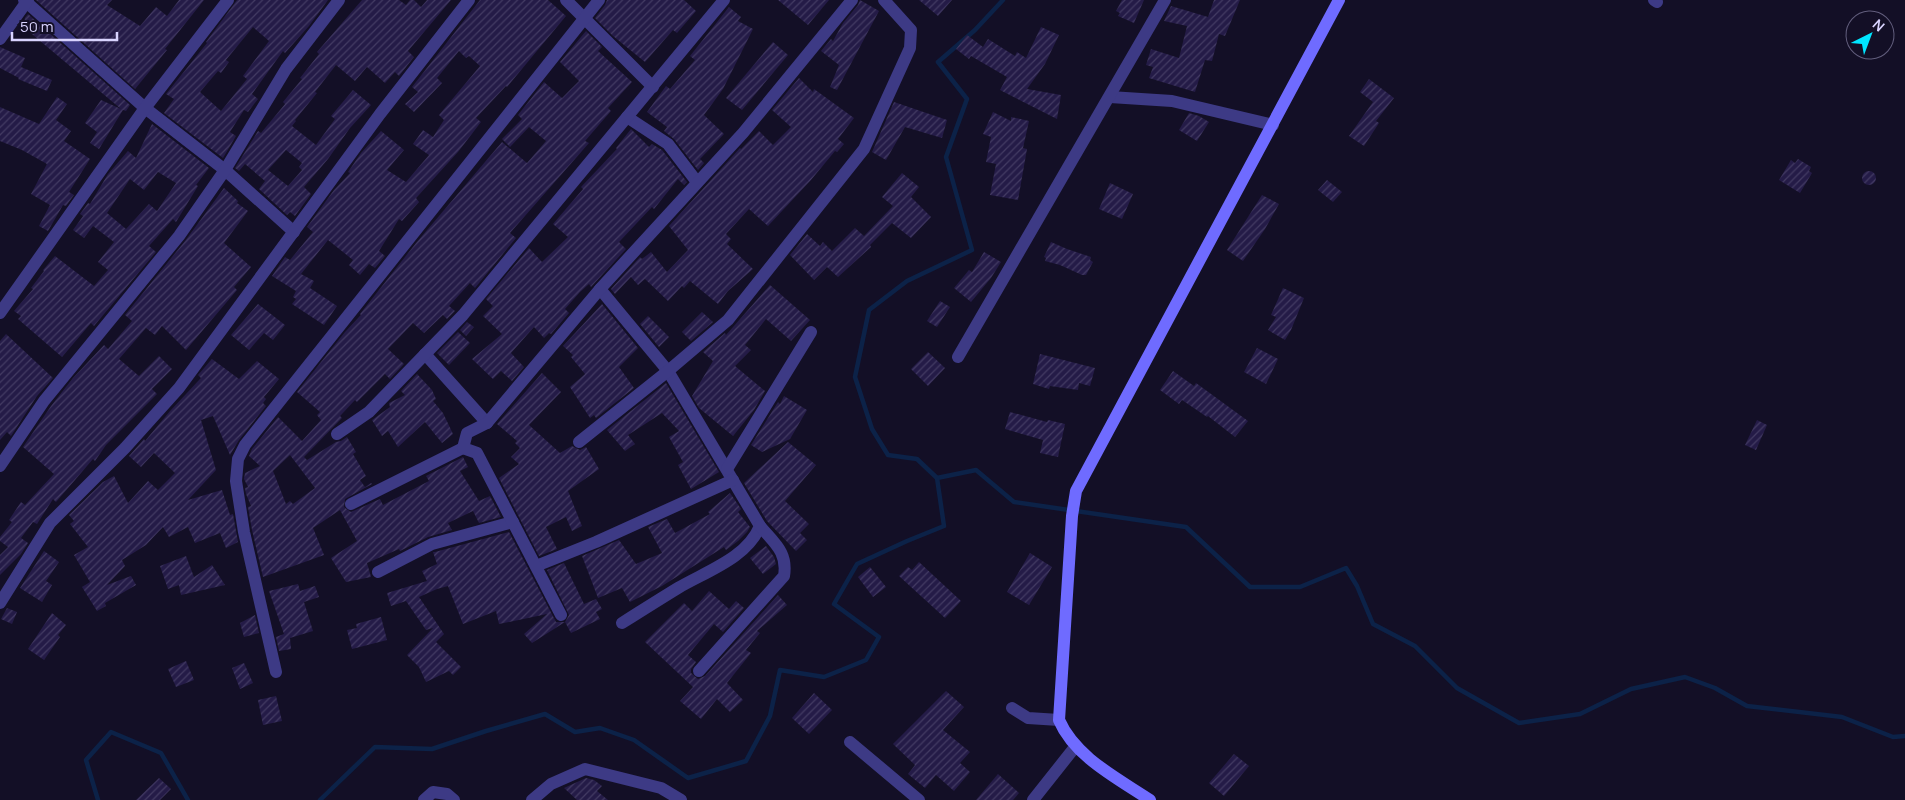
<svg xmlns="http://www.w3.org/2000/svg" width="1905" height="800" viewBox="0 0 1905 800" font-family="Manrope,sans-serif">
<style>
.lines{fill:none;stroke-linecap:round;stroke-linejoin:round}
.stream{stroke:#0c2248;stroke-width:4.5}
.building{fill:url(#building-hatch);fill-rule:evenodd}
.street{stroke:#3d3a85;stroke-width:12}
.secondary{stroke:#6f6bff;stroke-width:12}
</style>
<defs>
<pattern id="building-hatch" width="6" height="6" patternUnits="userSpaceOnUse" patternTransform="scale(1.25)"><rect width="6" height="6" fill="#241b47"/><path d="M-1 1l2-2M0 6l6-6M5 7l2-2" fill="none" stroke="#433b63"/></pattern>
</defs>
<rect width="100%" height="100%" fill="#130f26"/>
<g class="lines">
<g class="stream">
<path d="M937 478 976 470 1014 502 1186 527 1250 587H1300L1346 568 1357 586 1373 624 1415 646 1457 688 1519 723 1580 714 1631 689 1685 677 1715 688 1747 706 1842 717 1893 737 1905 736"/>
<path d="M98 800 86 760 111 732 161 753 188 800"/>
<path d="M320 800 375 747 432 749 486 731 545 714 575 732 600 728 634 740 688 778 746 761 770 716 780 670 824 677 866 660 879 637 834 604 857 564 907 541 944 526 937 478 917 459 888 455 872 429 855 377 869 310 907 281 972 250 946 157 967 99 938 62 975 30 1003 0"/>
</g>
</g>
<g class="building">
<path d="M36 0H112L107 5 140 26 156 7 167 16 179 0H204L165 49 167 50 135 89Z"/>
<path d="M237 0H328L309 26 285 53 283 51 252 94 258 99 248 112 244 110 230 132 236 136 223 158 164 113 174 99 166 94 207 43 206 42ZM253 27 269 41 243 76 247 79 221 111 200 92 218 71 221 73 229 62 226 60Z"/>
<path d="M362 0H399L406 5 410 0H414L421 7 427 0H451L408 51 414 57 399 76 395 72 385 83 367 67 355 81 336 65 315 92 317 93 295 120 296 121 292 126 316 145 335 119 331 116 353 90 371 105 350 128 328 159 304 187 311 194 295 216 290 212 287 215 259 189 265 181 245 164 239 171 235 168 258 131 261 133 285 104 283 102 302 79 300 78 319 54 317 52ZM286 150 302 163 299 167 302 170 288 186 268 170Z"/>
<path d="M480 0H548L566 16 507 87 506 86 476 118 481 122 458 152 416 198 419 202 402 221 399 219 379 251 385 256 375 268 369 264 360 275 349 265 353 260 328 240 301 274 314 281 310 288 337 306 324 325 292 304 296 299 293 297 296 291 272 276 285 257 290 260 313 232 307 227 334 190 350 173 348 172 361 153 381 131 404 150 387 170 406 182 429 155 413 144 423 130 433 137 444 120 439 115 480 66 469 56 466 58 459 51 437 78 442 83 414 112 405 104 418 92 412 87Z"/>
<path d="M607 0H684L696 11 677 33 673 30 645 62 613 36 595 18 605 5Z"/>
<path d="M778 0H829L808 25Z"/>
<path d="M860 0 879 11 837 90 830 87 839 65 821 51 831 39 833 41 843 23 858 5Z"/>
<path d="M919 0H952L938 16Z"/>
<path d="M1122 0H1144L1134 23 1118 16 1120 13 1116 11Z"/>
<path d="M1214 0H1240L1225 36 1219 34 1212 61 1205 60 1195 92 1149 78 1153 67 1146 65 1151 49 1179 58 1187 26 1164 21 1171 6 1208 17Z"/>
<path d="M729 7 741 17 738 21 753 29 723 89 704 115 724 134 700 159 704 163 698 170 674 139 664 131 667 127 647 112 666 86 670 89 695 60 690 56Z"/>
<path d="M28 14 130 105 126 111 123 110 99 149 90 143 97 132 85 123 101 100 121 109 20 24Z"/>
<path d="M1041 27 1059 35 1045 64 1027 89 1061 95 1057 119 1000 90 1007 77 971 56 969 59 956 49 967 35 983 47 988 39 1015 56 1017 52 1026 58Z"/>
<path d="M586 31 602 47 598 51 632 82 608 108 611 111 585 141 589 143 510 233 516 238 475 288 470 283 449 306 455 311 447 319 443 315 424 333 413 323 388 349 404 364 390 379 385 374 357 402 355 400 340 416 342 418 304 457 307 460 336 442 341 441 347 437 356 452 353 454 366 476 360 480 365 487 371 483 372 484 345 499 344 507 351 512 380 499 383 505 429 481 426 476 463 457 468 467 460 471 479 501 490 496 501 517 479 523 473 511 448 523 452 530 428 537 400 551 399 549 367 563 371 577 346 582 331 558 357 541 340 510 313 528 324 555 263 577 252 530 248 507 251 506 246 494 245 488 248 487 244 479 245 473 260 466 249 456 252 449 278 417 302 441 321 420 317 415 320 412 297 392 345 332 361 315 360 314 416 243 502 142 527 163 546 141 529 127 510 147 502 139 522 119 518 115 544 82 562 98 579 81 560 62ZM290 455 315 488 293 504 290 501 286 504 273 471Z"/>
<path d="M773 42 788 55 742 110 726 98Z"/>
<path d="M0 47 25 58 21 67 52 80 47 91 18 79 19 78 0 68Z"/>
<path d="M799 78 813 92 814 89 854 118 838 139 844 144 837 152 835 151 811 180 768 226 749 209 726 234 731 239 727 244 753 269 728 291 718 304 690 281 684 288 682 286 668 301 645 279 638 285 631 277 615 294 611 289 640 257 642 259 651 252 667 272 688 250 669 226 740 148 741 149 759 131 773 145 791 127 772 110Z"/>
<path d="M1369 79 1394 98 1376 121 1379 123 1364 146 1349 136 1373 102 1360 92Z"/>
<path d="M57 97 67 104 56 120 71 131 64 141 90 159 69 192 74 195 66 206 63 205 48 231 39 226 50 205 31 194 47 164 22 150 0 141V107L39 124Z"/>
<path d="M894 102 947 120 942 138 905 127 886 160 872 152Z"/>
<path d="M993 112 1011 121V117L1029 121 1023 148 1027 149 1018 200 990 195 996 164 986 162 991 137 983 134Z"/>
<path d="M1189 113 1199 116 1209 122 1197 141 1179 130Z"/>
<path d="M152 124 209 168 196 185 198 186 176 222 173 219 149 246 156 252 94 326 91 323 62 357 18 319 21 316 14 311 33 289 31 288 44 271 43 270 55 256 94 286 108 270 98 262 114 242 93 226 84 238 73 230 83 216 80 214 88 203 90 204 108 174 128 151 136 158ZM158 172 176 183 157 211 149 204 126 229 107 213 130 179 144 190Z"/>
<path d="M631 129 649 147 652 144 662 150 687 182 684 185 678 179 654 209 652 207 619 242 626 249 591 287 589 284 580 292 565 309 569 313 551 334 549 333 544 338 534 327 511 353 524 367 512 381 501 371 493 379 472 359 502 334 483 316 493 306 486 299 529 248 542 262 568 237 553 224 583 189 581 187 617 149 616 148Z"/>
<path d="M1798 159 1811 167 1809 171 1812 173 1800 193 1779 180 1791 160 1795 163Z"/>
<circle cx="1869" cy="178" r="7"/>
<path d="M902 173 919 187 911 197 931 217 911 238 892 223 870 245 871 247 838 277 827 267 814 280 790 255 807 234 820 246 823 242 832 251 855 228 864 236 893 206 882 197Z"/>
<path d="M1327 180 1342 192 1333 202 1318 190Z"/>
<path d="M1110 183 1133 194 1122 219 1099 209Z"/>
<path d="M224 188 238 201 237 203 248 211 224 243 251 267 234 287 237 290 186 350 162 326 155 335 146 328 119 359 139 376 159 356 172 369 152 389 157 394 106 445 95 461 93 459 56 502 53 499 37 524 33 522 21 538 28 543 21 554 0 575V555L8 547 0 541V537L12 522 9 520 21 502 25 505 54 474 23 447 51 406 73 378 104 345 108 349 132 321 125 315 185 241Z"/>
<path d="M1262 195 1279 204 1265 229 1243 261 1227 250Z"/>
<path d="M1051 242 1067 249 1091 257 1090 260 1093 262 1086 275H1082L1060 265 1045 261 1046 258 1044 257Z"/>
<path d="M984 252 1001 262 991 278 971 302 954 288 969 270 972 272Z"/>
<path d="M770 285 810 320 791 341 766 319 745 345 751 350 735 366 765 391 754 410 733 436 699 408 692 396 713 361 703 352 725 333 726 335Z"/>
<path d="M1283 288 1304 298 1291 330 1285 340 1268 330 1276 317 1271 315Z"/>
<path d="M940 301 950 307 937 327 927 321Z"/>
<path d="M258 304 285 325 273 340 264 333 249 350 231 335Z"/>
<path d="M602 304 638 348 619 367 634 388 596 418 594 415 590 418 570 387 585 374 571 357 573 355 563 346Z"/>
<path d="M702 312 713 322 691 341 682 332Z"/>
<path d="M648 316 669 337 659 347 640 324Z"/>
<path d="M467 322 474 327 466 336 460 330Z"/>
<path d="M458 332 470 343 449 365 437 353Z"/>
<path d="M6 334 53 378 37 396 11 436 7 432 0 440V341Z"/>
<path d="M1257 348 1278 359 1266 384 1244 372Z"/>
<path d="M928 352 945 368 928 386 911 369Z"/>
<path d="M1040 354 1095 368 1090 386 1079 383 1078 390 1050 386 1049 389 1033 384Z"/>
<path d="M212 359 239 379 257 361 279 379 264 397 266 399 263 403 266 406 239 440 230 455 213 416 201 420 216 470 188 500 222 490 230 515 233 514 238 542 226 548 220 533 195 543 188 527 169 537 163 527 146 545 122 560 125 566 107 585 131 576 136 585 105 603 106 606 97 611 82 587 90 582 74 555 88 547 70 524 74 521 69 515 103 482 114 476 128 503 148 481 158 490 175 473 154 453 141 467 129 456 144 439 145 441 170 411 201 378 198 375Z"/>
<path d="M1173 371 1194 386 1196 383 1248 421 1235 437 1208 416 1207 417 1182 400 1179 404 1160 390Z"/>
<path d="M542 373 561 392 529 425 560 453 572 446 580 450 586 447 599 469 568 491 582 526 572 531 566 517 546 527 557 549 539 556 499 478 519 464 511 457 520 448 515 443 517 441 497 424Z"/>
<path d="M417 374 432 390 436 399 433 401 443 413 453 434 442 443 425 422 398 447 388 431 382 436 372 420 390 407 389 403 405 395 401 391Z"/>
<path d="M666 383 719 472 691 489 678 465 683 462 669 437 679 431 662 413 628 435 635 444 625 451 607 430Z"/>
<path d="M784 396 807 410 790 439 762 452 751 445 778 402 780 404Z"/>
<path d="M1010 412 1047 422 1048 420 1065 424 1058 457 1040 453 1043 440 1005 429Z"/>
<path d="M1757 420 1767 425 1756 450 1745 445Z"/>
<path d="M788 442 816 465 785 501 809 524 800 533 807 540 796 551 767 521 744 483Z"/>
<path d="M730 493 741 509 738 512 750 527 747 532 738 541 726 550 724 547 662 586 630 602 622 588 598 598 582 556 619 540 636 564 662 553 648 527 667 519 675 533 710 514 708 512Z"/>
<path d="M509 532 556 622H565L569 615 547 570 564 563 584 604 596 599 602 609 596 612 600 619 571 633 565 622 532 643 524 634 547 614 499 624 496 611 463 624 448 586 437 589 419 597 444 634 436 642 461 667 453 675 449 671 426 682 419 667 407 655 433 628 426 630 406 601 391 606 387 593 427 581 422 571 437 564 433 552H435Z"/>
<path d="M766 546 774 557 776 564 763 574 750 558Z"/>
<path d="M44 551 59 562 46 581 52 585 42 602 20 588Z"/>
<path d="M1030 553 1052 567 1029 605 1007 592Z"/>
<path d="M186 556 194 577 212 565 225 585 181 595 179 585 168 589 160 566Z"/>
<path d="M919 562 961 601 945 618 899 576 908 567 912 570Z"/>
<path d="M870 567 886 587 873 597 858 577Z"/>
<path d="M298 584 300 591 315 586 319 597 304 602 313 631 290 638 291 649 279 651 276 637 284 634 269 591Z"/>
<path d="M709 591 729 609 736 601 744 608 723 632 714 624 688 655 696 662 691 669V673L698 679 705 676 778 595 787 605 757 631 760 633 746 650 751 653 727 683 743 700 730 712 717 699 701 719 680 701 693 687 645 642 684 603 692 611Z"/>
<path d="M7 608 17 612 12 624 1 619Z"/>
<path d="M52 613 66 625 58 635 60 637 44 660 28 649Z"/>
<path d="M255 615 259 633 244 637 240 623Z"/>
<path d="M381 617 387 640 352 649 347 630 357 628 356 624Z"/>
<path d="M186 661 194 680 176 687 168 669Z"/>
<path d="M244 663 253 683 240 689 232 668Z"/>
<path d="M946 691 964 707 943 730 970 752 960 763 970 772 954 791 936 775 925 788 908 774 915 765 893 744Z"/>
<path d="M814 693 832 710 809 734 792 718Z"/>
<path d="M276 696 282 721 263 725 258 700Z"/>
<path d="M1234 754 1249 766 1224 796 1209 783Z"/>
<path d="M998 774 1019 793 1013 800H976Z"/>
<path d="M159 778 171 789 160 800H136Z"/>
<path d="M586 778 594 780 602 786 597 791 608 800H577L564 788Z"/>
</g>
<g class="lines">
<g class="street">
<path d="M24 0 145 108 225 170 294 232"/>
<path d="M566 0 653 87"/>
<path d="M1654 0 1657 2"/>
<path d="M0 39 28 0"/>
<path d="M1110 97 1172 101 1273 125"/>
<path d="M627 117 668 144 697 182"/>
<path d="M600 289 668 371 760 526C747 558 707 571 678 588 660 599 641 611 622 623"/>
<path d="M0 313 145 108 228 0"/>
<path d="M425 354 487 423"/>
<path d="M958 357 1165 0"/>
<path d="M337 434 369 412 463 315 724 0"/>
<path d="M579 442 668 371 728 320 864 149 910 48 911 30 884 0"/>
<path d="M0 466 44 401 179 236 225 170 286 69 339 0"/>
<path d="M727 469 811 332"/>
<path d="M351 504 463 448"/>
<path d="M536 566 596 542 733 480"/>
<path d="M378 572 432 544 513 522"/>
<path d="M0 603 50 523 125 448 179 388 380 114 469 0"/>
<path d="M561 615 477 453 463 448 467 433 487 423 600 289 743 133 852 0"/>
<path d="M699 671 784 576C788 552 774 543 760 526"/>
<path d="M276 672 244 532 236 481 238 459 245 445 599 0"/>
<path d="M1012 708 1028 718 1059 720"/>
<path d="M850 742 919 800"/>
<path d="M424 800 433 792 447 794 454 800"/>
<path d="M532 800 551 784 585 769 661 788 681 800"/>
<path d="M1033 800 1075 747"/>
</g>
<path class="secondary" d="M1150 800C1117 778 1075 757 1059 720L1072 516 1076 491 1339 0"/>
</g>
<g transform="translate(1870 35) rotate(42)"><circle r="24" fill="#130f26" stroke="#625e7d"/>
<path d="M0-4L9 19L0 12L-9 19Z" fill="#00e5ff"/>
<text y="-8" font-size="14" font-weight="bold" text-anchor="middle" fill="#d9d4ff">N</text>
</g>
<path d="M12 32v8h105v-8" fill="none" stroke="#d9d4ff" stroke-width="2.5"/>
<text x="20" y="32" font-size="15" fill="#d9d4ff" stroke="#130f26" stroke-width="4" paint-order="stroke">50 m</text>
</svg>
